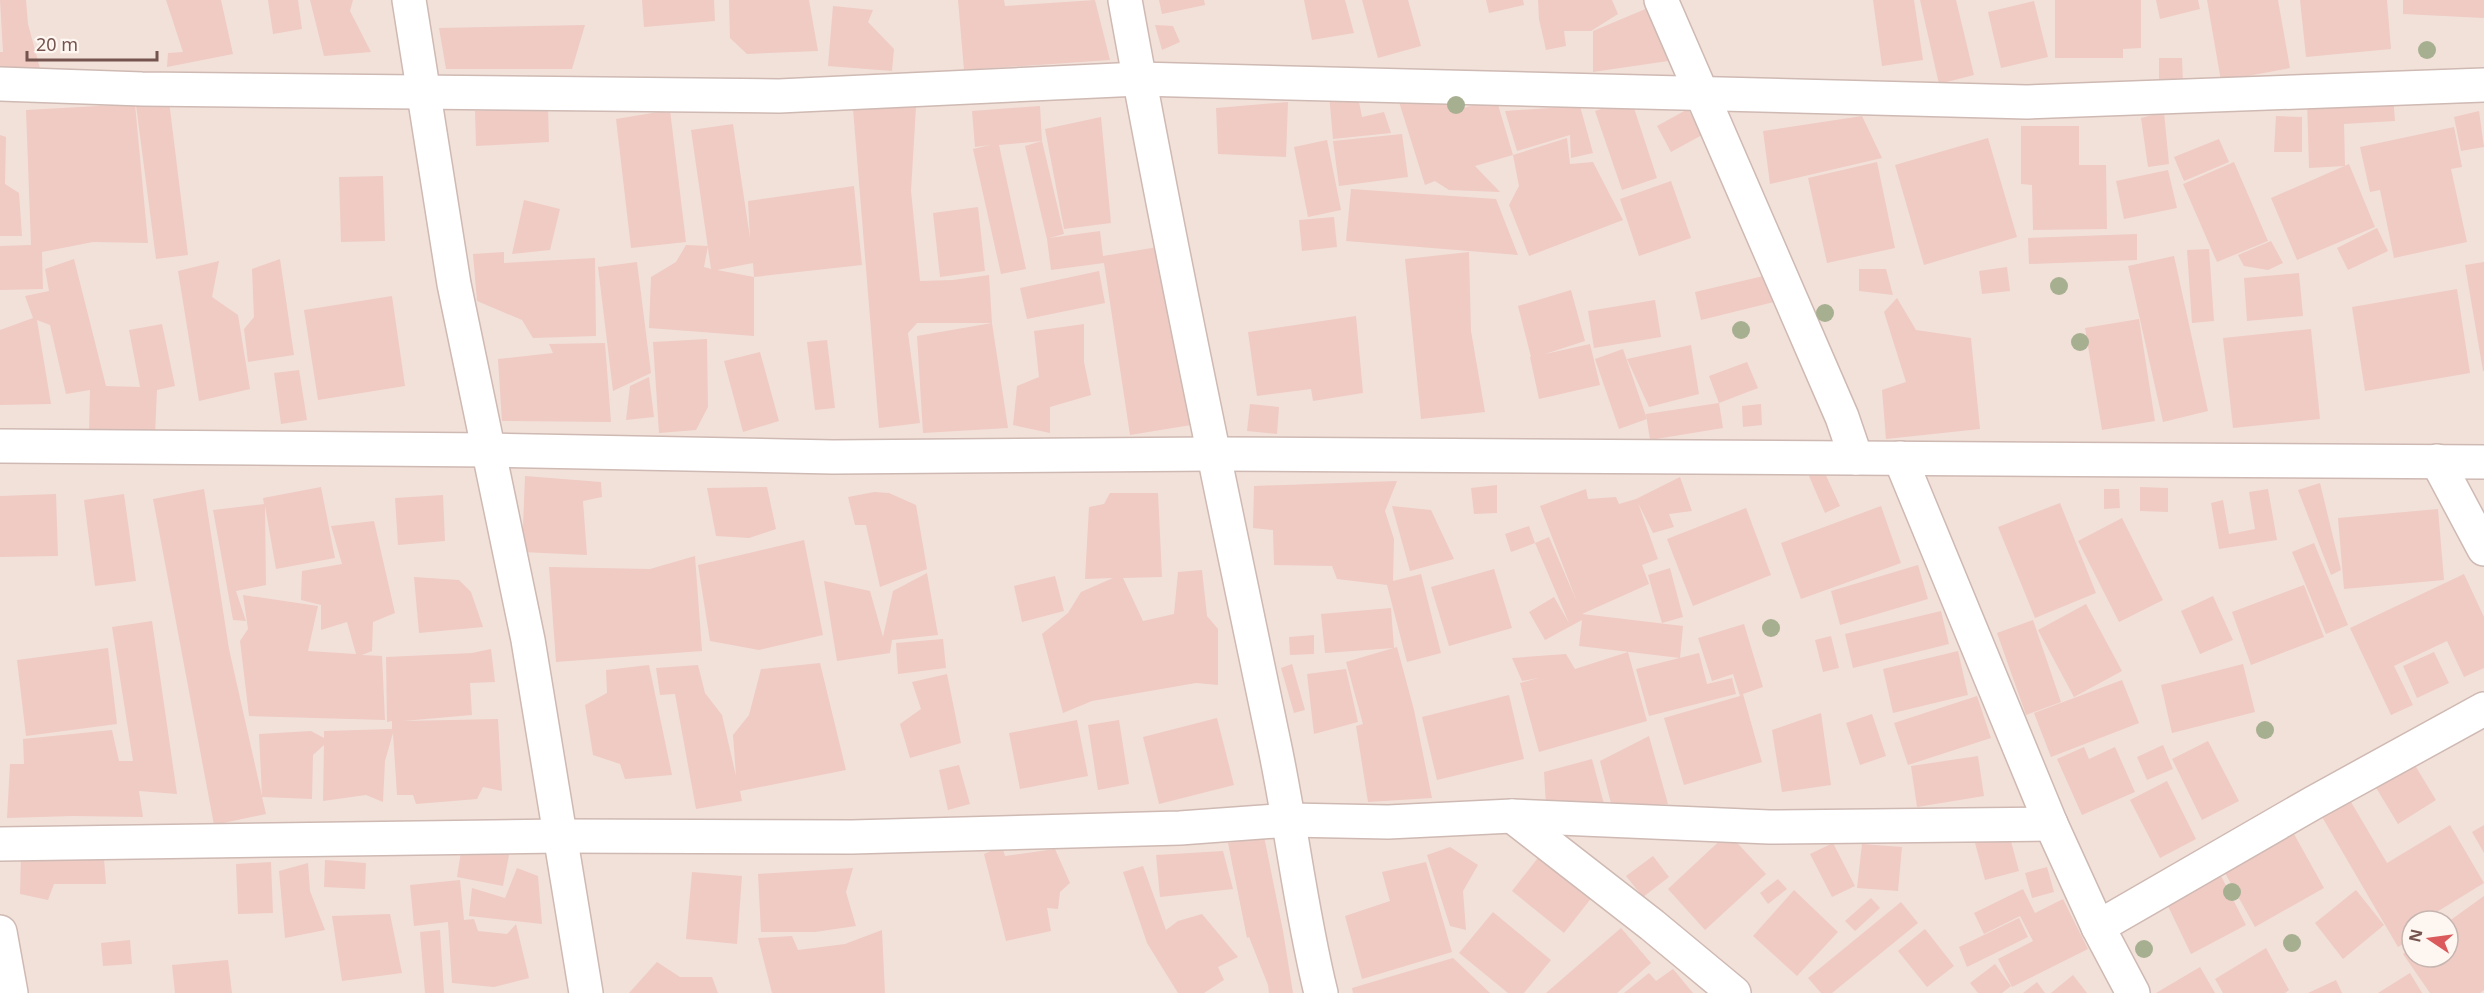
<svg xmlns="http://www.w3.org/2000/svg" width="2484" height="993" viewBox="0 0 2484 993" font-family="'Noto Sans',sans-serif">
<style>
.residential{fill:#f2e1d9;fill-rule:evenodd}
.building{fill:#efcbc4;fill-rule:evenodd}
.lines{fill:none;stroke-linecap:round;stroke-linejoin:round}
.street-casing{stroke:#cfb9b3;stroke-width:36}
.street{stroke:#fff;stroke-width:33}
.tree{fill:#a7af91}
</style>
<rect width="100%" height="100%" fill="#fbf1eb"/>
<path class="residential" d="M0 0H2484V993H0ZM2412 921H2448V957H2412Z"/>
<g class="building">
<path d="M0 0H26L28 24 41 72 0 80V52H3Z"/>
<path d="M166 0H221L233 54 167 67 168 53 183 52Z"/>
<path d="M268 0H298L302 29 273 34Z"/>
<path d="M310 0H353L350 11 371 52 324 56Z"/>
<path d="M642 0H714L715 21 644 27Z"/>
<path d="M729 0H809L818 51 747 54 730 38Z"/>
<path d="M958 0H1004L1005 6 1095 0 1110 60 964 70Z"/>
<path d="M1159 0H1204L1205 5 1162 14Z"/>
<path d="M1304 0H1345L1354 33 1312 40Z"/>
<path d="M1362 0H1408L1421 46 1378 58Z"/>
<path d="M1486 0H1523L1524 5 1489 13Z"/>
<path d="M1538 0H1612L1618 14 1591 31H1564L1566 46 1546 50 1539 19Z"/>
<path d="M1873 0H1914L1923 60 1882 66Z"/>
<path d="M1920 0H1956L1974 75 1939 84Z"/>
<path d="M2055 0H2141V48L2123 49V58H2055Z"/>
<path d="M2156 0H2198L2200 9 2160 19Z"/>
<path d="M2207 0H2278L2290 68 2221 81Z"/>
<path d="M2300 0H2387L2391 49 2306 57Z"/>
<path d="M2403 0H2484V18L2403 14Z"/>
<path d="M2034 1 2048 57 2001 68 1988 12Z"/>
<path d="M1655 5 1668 61 1593 72V31Z"/>
<path d="M833 6 873 10 868 22 894 49 892 71 828 66Z"/>
<path d="M585 25 572 69H446L439 28Z"/>
<path d="M1155 25 1173 26 1180 42 1162 50Z"/>
<path d="M2159 58H2182L2183 83 2159 84Z"/>
<path d="M1447 87 1454 111 1496 98 1513 155 1475 166 1500 192 1449 190 1435 181 1425 185 1399 102Z"/>
<path d="M1329 94 1358 97 1362 117 1384 112 1391 133 1333 139Z"/>
<path d="M2393 95 2395 121 2344 124 2345 166 2309 168 2307 99Z"/>
<path d="M1631 99 1657 178 1622 190 1595 111Z"/>
<path d="M169 101 188 255 156 259 136 105Z"/>
<path d="M1288 102 1286 157 1218 154 1216 108Z"/>
<path d="M135 104 148 243 93 242 42 252 43 289 0 290V246L31 245 26 110Z"/>
<path d="M1040 106 1042 141 1064 234 1049 238 1100 231 1103 256 1164 246 1191 425 1130 435 1104 263 1051 270 1047 239 1025 146 1042 141 999 145 1026 269 1001 274 973 149 990 145 975 147 972 111Z"/>
<path d="M1580 106 1593 153 1571 158 1570 135 1517 151 1505 111Z"/>
<path d="M916 107 911 191 920 281 953 280 989 275 992 323H917L908 333 920 423 879 428 853 109Z"/>
<path d="M548 108 549 142 476 146 475 111Z"/>
<path d="M1688 109 1702 135 1671 152 1657 126Z"/>
<path d="M670 110 686 242 631 248 616 119Z"/>
<path d="M2479 111 2484 147 2461 151 2454 117Z"/>
<path d="M2164 112 2169 164 2148 167 2141 118Z"/>
<path d="M1862 116 1882 158 1770 184 1763 131Z"/>
<path d="M2276 116 2302 117V152H2274Z"/>
<path d="M1101 117 1111 223 1064 229 1045 129Z"/>
<path d="M733 124 750 238 748 201 854 186 862 265 754 277V336L649 328 651 277 676 262 686 245 708 246 704 267 711 269 691 130ZM753 263 754 277 717 270Z"/>
<path d="M2021 126H2079V165H2106L2107 229 2033 230 2032 185 2021 184Z"/>
<path d="M2454 127 2462 167 2451 169 2467 242 2394 258 2380 190 2370 192 2360 147Z"/>
<path d="M1402 134 1408 177 1339 186 1333 141Z"/>
<path d="M0 135 6 137 5 184 19 193 22 236H0Z"/>
<path d="M1567 138 1570 164 1593 162 1623 220 1529 256 1509 205 1519 186 1513 155Z"/>
<path d="M1988 138 2017 237 1924 265 1895 165Z"/>
<path d="M2219 139 2229 162 2184 181 2174 157Z"/>
<path d="M1327 140 1341 210 1308 217 1294 147Z"/>
<path d="M1877 162 1895 248 1827 263 1808 178Z"/>
<path d="M2234 162 2268 241 2217 262 2183 184Z"/>
<path d="M2349 164 2375 227 2297 260 2271 198Z"/>
<path d="M2168 170 2177 208 2124 219 2116 181Z"/>
<path d="M383 176 385 241 341 242 339 177Z"/>
<path d="M1671 181 1691 238 1639 256 1620 199Z"/>
<path d="M1351 189 1496 199 1518 255 1346 241Z"/>
<path d="M524 200 560 209 550 250 512 254Z"/>
<path d="M978 207 985 271 940 277 933 213Z"/>
<path d="M1334 217 1337 247 1302 251 1299 220Z"/>
<path d="M2377 228 2388 251 2348 270 2337 248Z"/>
<path d="M2137 234V260L2029 264 2028 238Z"/>
<path d="M2271 241 2283 263 2268 270 2244 266 2238 255Z"/>
<path d="M2209 249 2214 321 2192 323 2187 250Z"/>
<path d="M504 252V263L595 258 596 336 533 338 522 320 477 301 473 254Z"/>
<path d="M1469 252 1471 331 1485 412 1421 419 1405 259Z"/>
<path d="M2174 256 2208 411 2163 422 2128 266Z"/>
<path d="M74 259 106 386 140 387 129 330 162 324 175 386 157 390 155 435 89 434 90 390 66 394 50 325 37 320 51 404 0 405V330L33 318 25 296 49 291 45 269Z"/>
<path d="M280 259 294 355 248 362 244 329 254 317 252 269Z"/>
<path d="M219 261 212 297 238 315 250 389 199 401 178 271Z"/>
<path d="M637 262 651 373 613 391 598 267Z"/>
<path d="M2484 262V371H2483L2465 265Z"/>
<path d="M2007 267 2010 291 1982 294 1979 271Z"/>
<path d="M1859 269H1886L1893 295 1859 291Z"/>
<path d="M1099 271 1105 303 1027 319 1020 288Z"/>
<path d="M2299 273 2303 316 2247 321 2244 278Z"/>
<path d="M1772 274 1778 301 1701 320 1695 292Z"/>
<path d="M2457 289 2470 373 2365 391 2352 307Z"/>
<path d="M1571 290 1585 341 1545 354 1590 344 1600 385 1539 399 1530 357H1531L1518 306Z"/>
<path d="M392 296 405 386 318 400 304 310Z"/>
<path d="M1897 298 1916 330 1971 338 1980 429 1886 439 1882 390 1906 382 1884 312Z"/>
<path d="M1655 300 1661 337 1594 348 1588 311Z"/>
<path d="M1356 316 1363 393 1313 401 1311 389 1257 396 1248 332Z"/>
<path d="M2139 319 2155 421 2102 430 2085 328Z"/>
<path d="M992 323 1008 428 923 433 917 336Z"/>
<path d="M1084 324V362L1091 395 1050 407V433L1013 425 1017 386 1039 377 1034 331Z"/>
<path d="M2311 329 2320 419 2233 428 2223 338Z"/>
<path d="M707 339 708 407 696 430 659 433 653 342Z"/>
<path d="M827 340 835 408 815 410 807 342Z"/>
<path d="M605 343 611 422 502 421 498 359 553 353 549 344Z"/>
<path d="M1691 345 1699 394 1649 407 1627 359Z"/>
<path d="M1623 349 1647 419 1619 429 1595 359Z"/>
<path d="M760 352 779 421 743 432 724 361Z"/>
<path d="M1747 362 1758 388 1719 403 1723 428 1650 440 1646 414 1719 403 1709 376Z"/>
<path d="M299 370 307 420 281 424 274 373Z"/>
<path d="M649 377 654 417 626 420 630 386Z"/>
<path d="M1250 404 1279 407 1277 434 1247 431Z"/>
<path d="M1761 404 1762 425 1743 427 1742 406Z"/>
<path d="M1823 469 1840 506 1825 513 1809 476Z"/>
<path d="M525 476 601 482 602 497 583 501 587 555 522 552Z"/>
<path d="M1680 477 1692 511 1669 514 1674 527 1653 533 1638 503 1658 559 1642 565 1649 584 1582 614 1683 626 1680 658 1579 646 1582 620 1545 640 1529 612 1554 597 1569 623 1535 543 1511 552 1505 534 1529 526 1535 543 1549 537 1577 602 1540 506 1586 489 1588 499 1616 497 1619 504 1636 499Z"/>
<path d="M1397 481 1385 511 1394 539 1393 581 1421 574 1441 653 1407 662 1387 585 1337 579 1332 566 1274 565 1273 530 1253 528 1254 486Z"/>
<path d="M2320 483 2341 570 2331 575 2298 490Z"/>
<path d="M1497 485V513L1474 514 1471 488Z"/>
<path d="M321 487 335 558 276 569 265 506 266 585 236 591 246 621 233 620 213 510 264 504 263 498Z"/>
<path d="M767 487 776 529 749 538 716 536 707 488Z"/>
<path d="M2140 487 2168 488V512L2140 511Z"/>
<path d="M204 489 229 649 262 796 259 734 311 731 324 738V731L392 729V721L387 722 386 657 472 653 491 649 495 682 470 683 472 715 403 721 498 719 502 791 483 787 477 799 416 804 413 795H397L393 733 385 761 383 802 366 795 323 801 324 745 313 755 312 799 262 797 266 814 214 825 153 499Z"/>
<path d="M2104 489H2119L2120 508 2104 509Z"/>
<path d="M2268 489 2277 540 2219 549 2211 503 2223 500 2229 534 2255 529 2249 492Z"/>
<path d="M874 492 889 493 916 505 927 569 880 587 866 525H855L848 497Z"/>
<path d="M1110 493H1158L1162 577 1123 578 1143 621 1174 614 1178 572 1202 570 1207 616 1218 629V685L1196 683 1092 701 1063 713 1042 634 1068 613 1081 592 1113 578 1085 579 1089 507 1104 504Z"/>
<path d="M56 494 58 556 0 557V496Z"/>
<path d="M124 494 136 581 95 586 84 500Z"/>
<path d="M443 495 445 541 398 545 395 498Z"/>
<path d="M2060 503 2096 593 2035 618 1998 527Z"/>
<path d="M1392 506 1431 510 1454 559 1410 571Z"/>
<path d="M1881 506 1901 563 1801 599 1781 543Z"/>
<path d="M1746 508 1771 575 1693 606 1667 539Z"/>
<path d="M2438 509 2444 580 2344 589 2338 518Z"/>
<path d="M2122 518 2163 600 2119 622 2078 541Z"/>
<path d="M374 521 395 613 373 622 372 651 362 655 382 656 385 720 249 716 240 641 248 629 243 595 318 606 308 651 356 654 347 622 321 630V605L301 600 302 571 342 564 331 526Z"/>
<path d="M804 540 823 635 759 650 710 641 698 565Z"/>
<path d="M2314 543 2348 625 2326 634 2292 552Z"/>
<path d="M695 556 702 651 556 662 549 567 650 569Z"/>
<path d="M1918 565 1928 599 1840 625 1831 591Z"/>
<path d="M1670 568 1683 617 1662 623 1648 575Z"/>
<path d="M1494 569 1512 628 1449 646 1431 587Z"/>
<path d="M927 573 938 635 892 640 890 653 837 661 824 581 870 591 883 637 893 591Z"/>
<path d="M2464 574 2484 617V668L2464 677 2447 641 2394 666 2413 705 2391 715 2350 628Z"/>
<path d="M1055 576 1064 611 1022 622 1014 586Z"/>
<path d="M414 577 459 580 471 592 483 627 419 633Z"/>
<path d="M2304 585 2324 637 2251 665 2232 612Z"/>
<path d="M2213 596 2233 640 2200 654 2181 611Z"/>
<path d="M2086 604 2122 671 2074 697 2038 630Z"/>
<path d="M1391 608 1394 648 1325 653 1321 614Z"/>
<path d="M1941 611 1949 644 1853 668 1845 634Z"/>
<path d="M2033 620 2061 702 2026 715 1997 633Z"/>
<path d="M152 621 177 794 139 791 143 817 73 816 7 818 10 764H24L23 739 112 730 119 761H133L112 627Z"/>
<path d="M1744 624 1763 687 1743 694 1762 762 1684 785 1664 718 1740 696 1733 674 1712 681 1698 638Z"/>
<path d="M1314 635V654L1290 655 1289 637Z"/>
<path d="M1831 636 1839 668 1823 672 1815 640Z"/>
<path d="M943 639 946 668 898 674 896 643Z"/>
<path d="M1397 647 1414 710 1432 798 1368 802 1356 726 1363 724 1346 662Z"/>
<path d="M108 648 117 724 26 736 17 660Z"/>
<path d="M1958 651 1968 695 1893 713 1883 669Z"/>
<path d="M1628 652 1647 721 1539 752 1520 683 1538 678 1522 681 1512 658 1566 654 1575 669Z"/>
<path d="M2434 652 2449 683 2417 698 2403 666Z"/>
<path d="M1699 653 1707 684 1732 678 1736 694 1649 716 1636 669Z"/>
<path d="M820 663 846 770 740 791 742 801 696 809 675 694 660 695 656 668 698 665 705 693 722 715 736 776 733 735 749 715 761 669Z"/>
<path d="M1292 664 1305 710 1294 713 1281 668Z"/>
<path d="M2243 664 2255 712 2172 733 2161 685Z"/>
<path d="M649 665 672 775 625 779 620 764 593 755 585 705 607 693 606 670Z"/>
<path d="M1346 669 1358 722 1314 734 1307 674Z"/>
<path d="M947 674 961 743 910 758 900 724 921 709 912 682Z"/>
<path d="M2122 680 2139 723 2051 757 2034 713Z"/>
<path d="M1509 695 1524 759 1437 780 1422 717Z"/>
<path d="M1977 696 1991 738 1908 765 1894 723Z"/>
<path d="M1821 713 1831 785 1782 792 1772 730Z"/>
<path d="M1872 714 1886 756 1860 765 1846 723Z"/>
<path d="M1217 718 1234 785 1159 804 1143 737Z"/>
<path d="M1077 720 1088 776 1020 789 1009 733Z"/>
<path d="M1119 720 1129 784 1098 790 1088 725Z"/>
<path d="M1649 736 1668 804 1612 807 1600 761Z"/>
<path d="M2208 741 2239 801 2202 820 2172 759Z"/>
<path d="M2163 745 2173 769 2147 780 2137 757Z"/>
<path d="M2084 747 2089 759 2115 747 2135 792 2082 815 2057 759Z"/>
<path d="M1978 756 1984 796 1917 807 1911 766Z"/>
<path d="M1592 759 1604 804 1546 805 1544 772Z"/>
<path d="M2413 762 2436 800 2398 824 2375 786Z"/>
<path d="M959 765 970 804 948 810 939 770Z"/>
<path d="M2167 781 2196 839 2160 858 2130 800Z"/>
<path d="M2348 797 2387 863 2450 825 2484 883 2422 921H2412V939L2398 947 2318 810Z"/>
<path d="M2484 825V853L2472 832Z"/>
<path d="M1728 833 1766 874 1705 930 1668 889Z"/>
<path d="M2009 834 2019 871 1985 880 1975 843Z"/>
<path d="M2294 834 2324 888 2255 927 2225 873Z"/>
<path d="M1264 836 1283 931 1293 993H1269L1268 985 1249 937 1247 938 1228 843Z"/>
<path d="M1833 843 1855 886 1832 897 1810 854Z"/>
<path d="M1862 844 1902 847 1898 891 1857 888Z"/>
<path d="M462 845 509 855 503 886 457 877Z"/>
<path d="M1002 846 1005 856 1055 849 1070 883 1060 892 1058 909 1047 908 1051 931 1006 941 984 854Z"/>
<path d="M1450 847 1478 865 1463 891 1466 930 1450 926 1427 855Z"/>
<path d="M1544 850 1596 892 1564 933 1512 891Z"/>
<path d="M1223 851 1233 889 1160 897 1156 855Z"/>
<path d="M1653 856 1669 877 1643 897 1626 876Z"/>
<path d="M21 857 104 859 106 884H54L48 900 20 894Z"/>
<path d="M325 860 366 863 365 889 324 887Z"/>
<path d="M271 862 273 913 238 914 236 864Z"/>
<path d="M1426 862 1452 952 1362 979 1345 916 1390 901 1382 872Z"/>
<path d="M308 863 310 891 325 930 285 938 279 871Z"/>
<path d="M1143 866 1166 930 1178 921 1202 914 1238 957 1218 967 1224 980 1204 993H1178L1147 943 1123 872Z"/>
<path d="M2047 867 2054 892 2032 898 2025 873Z"/>
<path d="M517 868 538 876 542 924 469 916 472 888 505 898Z"/>
<path d="M853 868 846 892 856 926 815 932H761L758 874Z"/>
<path d="M692 872 742 876 737 944 686 939Z"/>
<path d="M2220 874 2246 925 2191 954 2166 902Z"/>
<path d="M1778 879 1787 889 1768 904 1760 893Z"/>
<path d="M460 880 464 920 474 919 478 931 507 934 516 924 529 978 494 987 452 983 448 922 414 926 410 885Z"/>
<path d="M2023 889 2035 913 2063 899 2088 949 2012 987 1998 959 2033 941 2020 916 1984 934 1974 913Z"/>
<path d="M1794 890 1838 932 1797 976 1753 936Z"/>
<path d="M2356 890 2384 925 2343 959 2315 923Z"/>
<path d="M2484 896V990L2480 993H2430L2403 954 2412 947V957H2448V922Z"/>
<path d="M1871 898 1880 908 1855 931 1845 921Z"/>
<path d="M1901 902 1918 923 1832 993H1821L1808 978Z"/>
<path d="M1493 912 1551 960 1524 993H1508L1459 953Z"/>
<path d="M390 914 402 973 342 981 332 916Z"/>
<path d="M2019 918 2028 937 1967 967 1959 947Z"/>
<path d="M1621 928 1651 963 1617 993H1546Z"/>
<path d="M1925 929 1954 966 1927 987 1898 951Z"/>
<path d="M440 930 444 993H425L420 932Z"/>
<path d="M882 930 885 993H772L758 938 792 936 798 950 845 944Z"/>
<path d="M130 940 132 964 103 966 101 943Z"/>
<path d="M2266 948 2289 990 2285 993H2223L2215 979Z"/>
<path d="M1453 958 1490 993H1353L1352 988Z"/>
<path d="M228 960 232 993H175L172 965Z"/>
<path d="M657 962 680 977H712L718 993H629Z"/>
<path d="M1995 964 2011 986 2002 993H1978L1970 983Z"/>
<path d="M2200 967 2215 993H2156Z"/>
<path d="M1673 969 1693 993H1624L1649 973 1656 981Z"/>
<path d="M2410 973 2422 993H2378Z"/>
<path d="M2073 975 2087 993H2051Z"/>
<path d="M2336 980 2342 993H2308Z"/>
<path d="M2037 982 2045 993H2023Z"/>
</g>
<g class="lines">
<defs>
<g id="street">
<path d="M409 0 454 284 528 640 586 993"/>
<path d="M1125 0C1170 250 1223 499 1275 748 1292 830 1301 912 1321 993"/>
<path d="M1661 0 1842 417 1856 458"/>
<path d="M0 84 142 89 779 96 1139 79 2027 102 2484 85"/>
<path d="M0 446 489 450 833 457 1213 454 2484 462"/>
<path d="M1900 458 2051 824 2098 927 2133 993"/>
<path d="M2437 461 2484 549"/>
<path d="M1512 816 1652 925 1734 993"/>
<path d="M0 844 559 836 852 837 1180 828 1290 820 1388 822 1512 816 1769 827 2051 824"/>
<path d="M2098 927 2313 803 2484 709"/>
<path d="M0 932 11 993"/>
</g>
</defs>
<use href="#street" class="street-casing"/>
<use href="#street" class="street"/>
</g>
<g class="tree">
<circle cx="2427" cy="50" r="9"/>
<circle cx="1456" cy="105" r="9"/>
<circle cx="2059" cy="286" r="9"/>
<circle cx="1825" cy="313" r="9"/>
<circle cx="1741" cy="330" r="9"/>
<circle cx="2080" cy="342" r="9"/>
<circle cx="1771" cy="628" r="9"/>
<circle cx="2265" cy="730" r="9"/>
<circle cx="2232" cy="892" r="9"/>
<circle cx="2292" cy="943" r="9"/>
<circle cx="2144" cy="949" r="9"/>
</g>
<g transform="translate(2430 939) rotate(283)"><circle r="28" fill="#fef6f1" stroke="#c7b5b0" stroke-width="1.5"/>
<path d="M0-4.5L10 22L0 15L-10 22Z" fill="#db5a5b"/>
<text y="-9" font-size="16" font-weight="bold" text-anchor="middle" fill="#75544f">N</text>
</g>
<path d="M27 51v9h130v-9" fill="none" stroke="#75544f" stroke-width="3"/>
<text x="36" y="51" font-size="18" fill="#75544f" stroke="#fef6f1" stroke-width="4.5" paint-order="stroke">20 m</text>
</svg>
